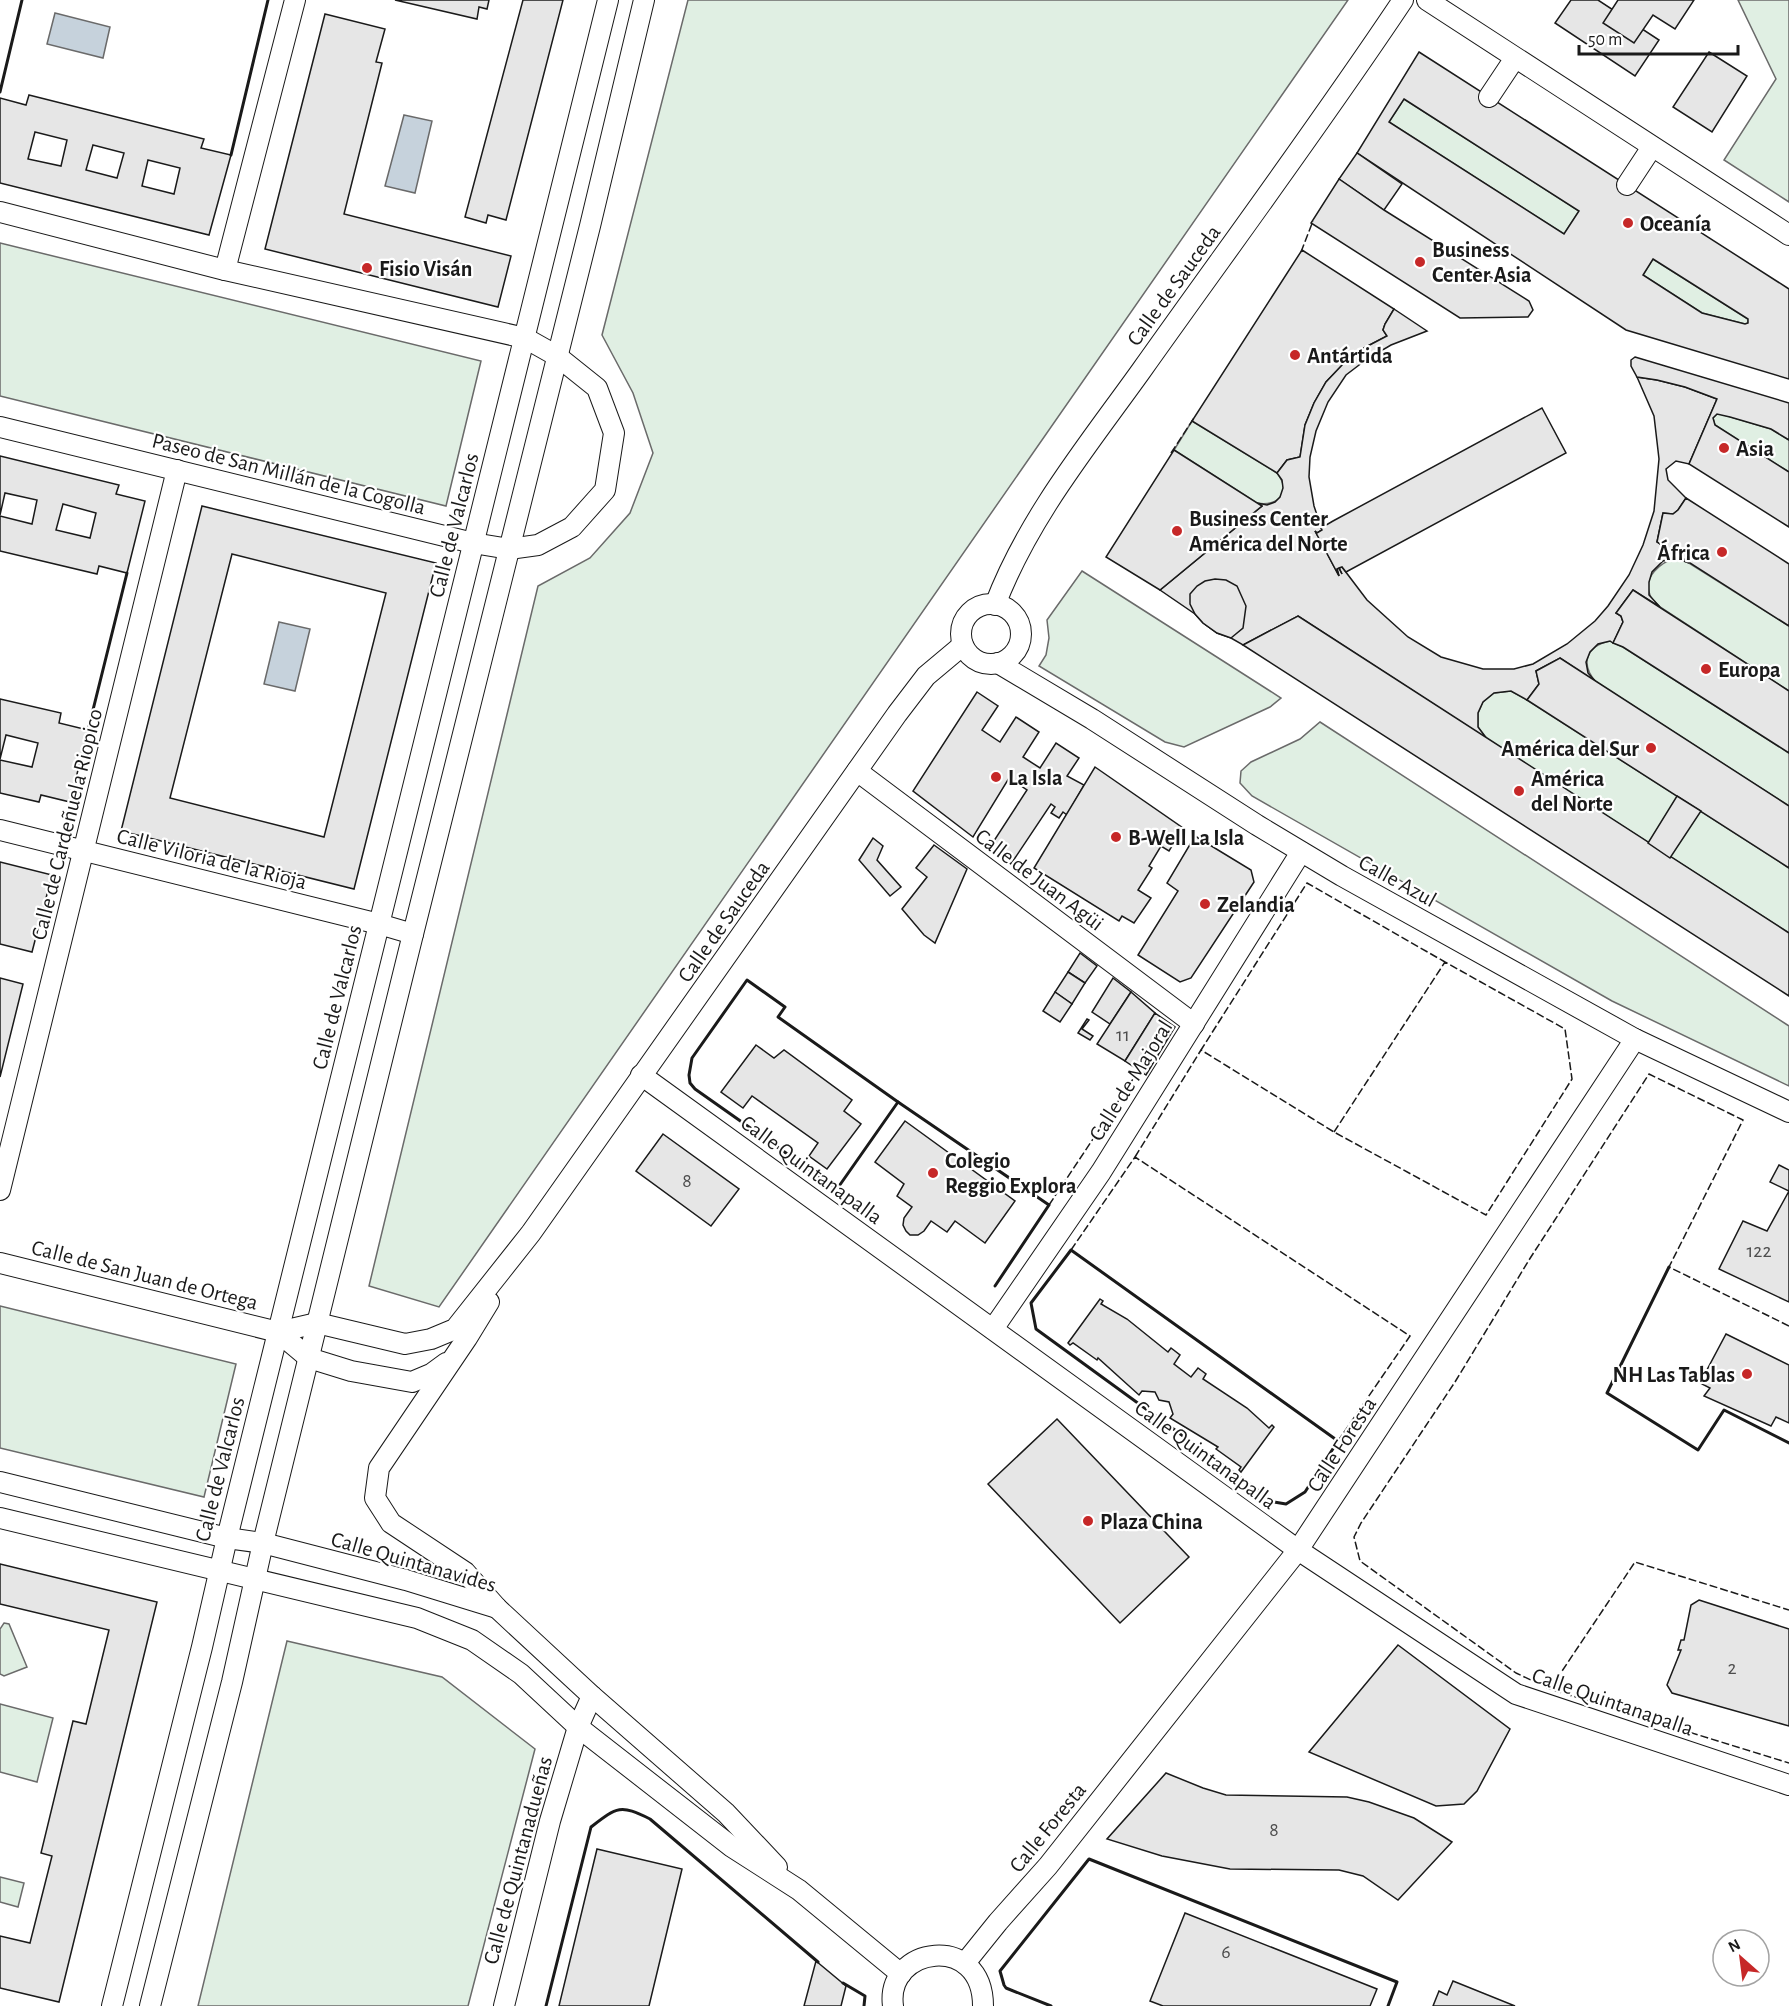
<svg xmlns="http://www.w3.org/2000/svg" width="1789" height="2006" viewBox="0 0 1789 2006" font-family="'Alegreya Sans',sans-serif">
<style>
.green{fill:#e0efe3;stroke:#6a6a6a;stroke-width:1.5}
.water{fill:#c6d2dc;stroke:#6a6a6a;stroke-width:1.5}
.building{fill:#e6e6e6;stroke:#1a1a1a;stroke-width:1.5;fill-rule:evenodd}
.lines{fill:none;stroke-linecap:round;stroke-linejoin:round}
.minor-casing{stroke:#1a1a1a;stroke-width:22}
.minor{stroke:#fff;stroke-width:20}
.fence{stroke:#1a1a1a;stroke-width:1.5;stroke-dasharray:8 3;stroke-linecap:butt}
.wall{stroke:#1a1a1a;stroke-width:3}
.poi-dot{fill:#c62828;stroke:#fff;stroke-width:2}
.labels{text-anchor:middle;stroke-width:4.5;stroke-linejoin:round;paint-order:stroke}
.number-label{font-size:20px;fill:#4d4d4d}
.poi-label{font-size:22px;font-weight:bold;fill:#1a1a1a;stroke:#fff;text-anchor:start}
.street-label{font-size:22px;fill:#1a1a1a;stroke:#fff}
</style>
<rect width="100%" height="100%" fill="#fff"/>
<g class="green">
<path d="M688 0H1348L439 1307 369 1286 538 586 590 558 630 513 653 453 633 393 602 335Z"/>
<path d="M1738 0H1789V202L1724 160 1776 79Z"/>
<path d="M1404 99 1579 211 1564 234 1389 122Z"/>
<path d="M0 243 481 361 446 506 0 396Z"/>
<path d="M1653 259 1748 319V323L1745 324 1702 313 1643 275Z"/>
<path d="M1717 414H1721L1771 429 1789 440V472L1715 425 1713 418Z"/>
<path d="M1192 421 1277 473C1292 492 1278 507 1257 503L1174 450Z"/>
<path d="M1676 558 1689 563 1789 626V691L1660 607C1657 604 1651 599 1650 595 1642 577 1661 562 1676 558Z"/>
<path d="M1082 571 1281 698 1270 707 1184 747 1165 742 1039 666 1046 655 1049 638 1047 620Z"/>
<path d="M1610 641 1623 647 1789 753V806L1596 682C1580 664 1586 646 1610 641Z"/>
<path d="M1511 691 1527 700 1789 868V933L1487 739 1478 727V713L1483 702 1494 693Z"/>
<path d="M1320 722 1789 1026V1086L1612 1001 1252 796 1240 783 1241 771 1251 762 1300 739Z"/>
<path d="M0 1306 236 1364 204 1497 0 1448Z"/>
<path d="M4 1623 9 1624 27 1667 4 1676 0 1674V1629Z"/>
<path d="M287 1641 442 1677 535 1749 468 2006H198Z"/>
<path d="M0 1704 53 1718 37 1782 0 1772Z"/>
<path d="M0 1877 24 1883 18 1907 0 1902Z"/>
</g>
<g class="water">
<path d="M55 13 110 27 103 58 47 44Z"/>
<path d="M404 115 432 121 415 193 385 186Z"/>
<path d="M279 622 310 629 295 691 264 684Z"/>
</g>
<g class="building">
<path d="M395 0H489L487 9 479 7 477 19Z"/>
<path d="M523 0H563L506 220 488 215 486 223 465 217Z"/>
<path d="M1571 0H1598L1659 40 1635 76 1555 23Z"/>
<path d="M1618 0H1694L1675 29 1653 15 1634 43 1603 23Z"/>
<path d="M325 14 385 29 376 62 382 63 344 214 511 256 498 307 265 249Z"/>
<path d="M1419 52 1789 289V379L1626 330 1357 153ZM1404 99 1579 211 1564 234 1389 122ZM1653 259 1748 319V323L1745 324 1702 313 1643 275Z"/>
<path d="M1709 52 1747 76 1712 132 1673 107Z"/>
<path d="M29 95 204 139 201 148 231 155 209 235 0 183V98L26 105ZM35 132 67 140 61 166 28 159ZM93 145 124 153 117 178 86 170ZM148 160 180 168 174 194 142 186Z"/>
<path d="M1357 153 1402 184 1384 210 1339 179Z"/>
<path d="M1339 179 1384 210 1529 301 1533 310 1528 317 1460 318 1311 223Z"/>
<path d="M1302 250 1394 309 1385 324 1383 330 1387 336 1364 348 1345 362 1326 382 1314 403 1305 425 1300 457 1287 460 1277 473 1192 421Z"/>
<path d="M1394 309 1427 331 1391 345 1367 359 1346 375 1328 402 1316 431 1310 457 1309 477 1314 506 1322 530 1317 533 1315 531 1339 576 1337 569 1339 568 1342 574 1339 568 1342 567 1367 600 1408 637 1441 657 1483 669H1514L1533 664 1567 644 1595 621 1608 606 1629 575 1643 545 1654 511 1659 459 1654 416 1637 377 1657 380 1685 387 1717 399 1689 464 1676 461 1666 469 1668 480 1686 498 1678 510 1673 514 1663 513 1657 542 1689 563 1676 558 1663 561 1652 572 1649 582V595L1660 607 1633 590 1616 613 1621 616 1623 622 1613 643 1610 641 1598 644 1590 652 1586 662 1588 673 1596 682 1560 658 1536 671 1539 684 1527 700 1511 691 1494 693 1483 702 1478 713V727L1487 739 1298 616 1243 645 1231 638 1217 633 1203 623 1195 614 1160 590 1262 506 1257 503 1267 505 1275 502 1280 497 1283 488 1282 480 1277 473 1287 460 1300 457 1305 425 1314 403 1326 382 1345 362 1364 348 1387 336 1383 330 1385 324Z"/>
<path d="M1635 357 1789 403V440L1771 429 1730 417 1717 414 1713 418 1715 425 1789 472V527L1689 464 1717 399 1685 387 1657 380 1637 377 1631 366V360Z"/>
<path d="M1542 408 1566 453 1346 572 1342 567 1339 568 1342 574 1339 568 1337 569 1339 576 1315 531 1317 533 1322 530 1321 528 1333 521Z"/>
<path d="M1174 450 1262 506 1160 590 1106 557Z"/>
<path d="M0 456 119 485 116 494 145 501 127 573 99 566 97 574 0 551V516L32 524 37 500 5 493 0 515ZM63 504 96 513 90 538 56 530Z"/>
<path d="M1686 498 1789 564V626L1657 542 1663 513 1673 514 1678 510Z"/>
<path d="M202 506 436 563 354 889 121 831ZM232 554 386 593 324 837 170 798Z"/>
<path d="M1215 579 1226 580 1237 586 1246 606 1243 628 1231 638 1217 633 1203 623 1195 614 1190 604V594L1197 586 1205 581Z"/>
<path d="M1633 590 1789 691V753L1623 647 1613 643 1623 622 1621 616 1616 613Z"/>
<path d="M1298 616 1789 933V996L1243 645Z"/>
<path d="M1560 658 1789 806V868L1527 700 1539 684 1536 671Z"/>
<path d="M977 692 998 706 982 730 1000 742 1016 717 1039 732 1023 757 1040 768 1056 743 1079 758 1067 776 1084 785 1067 815 1063 812 1059 818 1051 813 1055 807 1051 804 1011 864 988 850 1027 790 1009 778 973 837 913 791Z"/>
<path d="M0 699 61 713 59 723 88 730 70 802 41 795 39 802 0 793V760L32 767 38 743 6 735 0 759Z"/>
<path d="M1095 767 1183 828 1169 851 1161 846 1149 866 1152 868 1138 890 1151 898 1134 923 1122 916 1119 921 1034 868Z"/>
<path d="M1677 796 1701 811 1670 858 1648 843Z"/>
<path d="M1195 836 1251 870 1254 882 1191 978 1180 982 1138 955 1178 891 1167 883Z"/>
<path d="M873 838 883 846 877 860 901 887 890 896 859 860Z"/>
<path d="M934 845 967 869 935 943 924 935 902 909 927 877 916 868Z"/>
<path d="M0 862 52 875 32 952 0 944Z"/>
<path d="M1080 953 1097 966 1085 983 1068 972Z"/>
<path d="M1068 972 1085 983 1072 1004 1055 992Z"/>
<path d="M0 978 23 984 0 1077Z"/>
<path d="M1113 978 1131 992 1110 1024 1092 1012Z"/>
<path d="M1055 992 1072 1004 1060 1022 1043 1011Z"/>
<path d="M1131 992 1155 1013 1125 1061 1097 1044Z"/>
<path d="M1155 1013 1175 1027 1146 1075 1125 1061Z"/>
<path d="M1087 1019 1089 1020 1082 1029 1093 1036 1090 1040 1078 1033Z"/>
<path d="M756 1045 774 1058 784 1050 852 1100 844 1111 861 1124 827 1169 809 1156 818 1143 752 1096 743 1108 721 1092Z"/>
<path d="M905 1121 1015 1201 985 1243 955 1221 947 1232 931 1221 924 1231 918 1235H910L906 1231 903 1225 904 1218 912 1207 897 1196 904 1184 875 1162Z"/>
<path d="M663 1134 739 1189 711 1226 636 1171Z"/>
<path d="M1779 1165 1789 1170V1302L1719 1269 1743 1221 1767 1231 1789 1191 1770 1182Z"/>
<path d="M1100 1299 1103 1301 1101 1304 1127 1319 1168 1352 1171 1348 1180 1355 1174 1364 1191 1377 1198 1368 1206 1374 1203 1379 1247 1408 1269 1428 1272 1425 1274 1427 1241 1472 1239 1470 1241 1467 1216 1449 1218 1447 1170 1418 1173 1414 1169 1402 1159 1400 1155 1392 1142 1391 1139 1395 1098 1358 1097 1360 1073 1343 1070 1345 1068 1343Z"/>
<path d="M1726 1334 1789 1365V1423L1776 1417 1771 1426 1704 1396 1710 1388 1700 1383Z"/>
<path d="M1057 1419 1189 1557 1120 1623 988 1484Z"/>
<path d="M0 1564 157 1602 59 2002 0 1988V1936L30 1943 52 1856 41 1853 73 1721 86 1724 109 1630 0 1604Z"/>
<path d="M1699 1600 1789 1629V1726L1672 1693 1667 1685 1681 1650H1678L1681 1640H1684L1691 1605Z"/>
<path d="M1398 1645 1510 1729 1477 1791 1464 1804 1436 1806 1309 1752Z"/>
<path d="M1166 1773 1203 1788 1226 1795 1347 1797 1369 1802 1414 1818 1452 1842 1398 1900 1363 1876 1339 1870 1230 1869 1162 1856 1107 1839Z"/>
<path d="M597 1849 682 1869 649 2006H559Z"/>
<path d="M1185 1913 1377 1989 1370 2006H1163L1150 2001Z"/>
<path d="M816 1961 846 1986 841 2006H804Z"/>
<path d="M1453 1981 1515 2006H1433L1439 1991 1447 1995Z"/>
</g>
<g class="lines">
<defs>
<g id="minor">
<path d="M1427 0 1789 235"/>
<path d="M1489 97 1515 58"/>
<path d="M1627 185 1652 147"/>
<path d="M0 212 225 270 525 338 557 356 597 388 614 433 605 490 572 527 538 545 509 549 473 543 0 427"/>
<path d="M225 270 295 0"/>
<circle cx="991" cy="634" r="30"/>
<path d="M995 605C1028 518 1088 445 1141 371 1229 247 1319 126 1403 0"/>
<path d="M998 663 1092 719 1257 825 1342 876 1635 1039 1789 1112"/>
<path d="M857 771 1194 1024"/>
<path d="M0 830 379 924 413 934"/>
<path d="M641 1075 1298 1550 1516 1694 1789 1785"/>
<path d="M0 1190 177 470"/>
<path d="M0 1263 278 1332 309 1358 351 1371 412 1382 431 1374 446 1363"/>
<path d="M489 1302 467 1338 379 1468 375 1498 391 1523 465 1572 497 1608 592 1696 726 1813 777 1867"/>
<path d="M993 1329 1101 1172 1301 852"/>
<path d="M278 1332 317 1323 405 1344 431 1339 455 1329 531 1233 897 714 926 676 963 645"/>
<path d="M0 1482 227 1538 263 1543 406 1580 497 1608"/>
<path d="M0 1518 417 1618 472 1640 521 1674 578 1727 732 1847 799 1890 901 1974"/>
<path d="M965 1963 998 1922 1048 1866 1298 1550 1635 1039"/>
<path d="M112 2006 202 1647 227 1538 608 0"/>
<path d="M150 2006 232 1682 263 1543 413 934 590 226 644 0"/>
<path d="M504 2006 550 1821 578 1727 592 1696"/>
<path d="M893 2006C885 1946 983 1932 983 2006"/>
</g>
</defs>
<use href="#minor" class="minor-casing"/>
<use href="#minor" class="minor"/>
<g class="fence">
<path d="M1301 252 1313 221"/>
<path d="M1171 453 1194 418"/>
<path d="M1334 1132 1445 962 1565 1029 1572 1079 1486 1215 1334 1132 1201 1050 1307 883 1445 962"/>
<path d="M1135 1157 1201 1050"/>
<path d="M1049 1205 1139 1070"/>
<path d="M1071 1250 1135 1157 1410 1336 1338 1441"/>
<path d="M1789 1326 1669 1267 1743 1120 1649 1074 1529 1260 1455 1382 1361 1523 1354 1537 1360 1561 1516 1673 1550 1689 1789 1763"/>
<path d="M1550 1689 1635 1562 1789 1610"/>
</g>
<g class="wall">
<path d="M0 92 22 0"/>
<path d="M231 155 268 0"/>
<path d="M88 730 127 573"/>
<path d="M747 980 785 1007 778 1017 898 1102 837 1189 695 1089 690 1083 689 1075 692 1058Z"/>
<path d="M898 1102 1049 1205 995 1286"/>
<path d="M1071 1250 1338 1441 1305 1492 1286 1504 1274 1502 1036 1329 1031 1303Z"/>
<path d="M1669 1267 1607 1393 1698 1450 1724 1410 1789 1443"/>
<path d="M843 1983 865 1996 864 2006"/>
<path d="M546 2006 591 1827C617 1807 620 1804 650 1819L818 1962"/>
<path d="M1051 2006 1006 1988 1004 1985 1000 1971 1089 1859 1397 1982 1388 2006"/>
</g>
</g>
<g class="poi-dot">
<circle cx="1628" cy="223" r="6"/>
<circle cx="1420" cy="262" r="6"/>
<circle cx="367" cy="268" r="6"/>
<circle cx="1295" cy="355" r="6"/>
<circle cx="1724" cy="448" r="6"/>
<circle cx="1177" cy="531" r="6"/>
<circle cx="1722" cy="552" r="6"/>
<circle cx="1706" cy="669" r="6"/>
<circle cx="1651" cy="748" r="6"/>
<circle cx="996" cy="777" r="6"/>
<circle cx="1519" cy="791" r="6"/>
<circle cx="1116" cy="837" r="6"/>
<circle cx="1205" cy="904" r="6"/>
<circle cx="933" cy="1173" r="6"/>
<circle cx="1747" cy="1374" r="6"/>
<circle cx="1088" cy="1521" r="6"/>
</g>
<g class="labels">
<g class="number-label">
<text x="1123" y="1041">11</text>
<text x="687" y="1187">8</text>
<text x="1759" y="1257">122</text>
<text x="1732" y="1674">2</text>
<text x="1274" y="1836">8</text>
<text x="1226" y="1958">6</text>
</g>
<g class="poi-label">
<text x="1640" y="231">Oceanía</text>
<text x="1432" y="257">Business<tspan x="1432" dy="25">Center Asia</tspan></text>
<text x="379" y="276">Fisio Visán</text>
<text x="1307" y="363">Antártida</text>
<text x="1736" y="456">Asia</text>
<text x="1189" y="526">Business Center<tspan x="1189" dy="25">América del Norte</tspan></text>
<text x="1710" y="560" text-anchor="end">África</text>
<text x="1718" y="677">Europa</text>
<text x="1639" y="756" text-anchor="end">América del Sur</text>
<text x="1008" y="785">La Isla</text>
<text x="1531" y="786">América<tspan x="1531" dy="25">del Norte</tspan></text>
<text x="1128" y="845">B-Well La Isla</text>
<text x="1217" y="912">Zelandia</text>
<text x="945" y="1168">Colegio<tspan x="945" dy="25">Reggio Explora</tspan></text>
<text x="1735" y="1382" text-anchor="end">NH Las Tablas</text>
<text x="1100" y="1529">Plaza China</text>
</g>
<g class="street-label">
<text transform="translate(1173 285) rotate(-54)" y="8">Calle de Sauceda</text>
<text transform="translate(289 473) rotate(14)" y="8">Paseo de San Millán de la Cogolla</text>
<text transform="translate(453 525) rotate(-76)" y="8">Calle de Valcarlos</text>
<text transform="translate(66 824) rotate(-76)" y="8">Calle de Cardeñuela Riopico</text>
<text transform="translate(212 858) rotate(14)" y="8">Calle Viloria de la Rioja</text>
<text transform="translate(1040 879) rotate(37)" y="8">Calle de Juan Agüi</text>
<text transform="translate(1398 880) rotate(29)" y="8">Calle Azul</text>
<text transform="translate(723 921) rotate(-55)" y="8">Calle de Sauceda</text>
<text transform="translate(336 997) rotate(-76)" y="8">Calle de Valcarlos</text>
<text transform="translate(1130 1080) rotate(-58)" y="8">Calle de Majoral</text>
<text transform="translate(812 1169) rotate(36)" y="8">Calle Quintanapalla</text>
<text transform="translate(145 1274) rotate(14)" y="8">Calle de San Juan de Ortega</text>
<text transform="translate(1341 1444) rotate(-57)" y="8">Calle Foresta</text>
<text transform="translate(1206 1454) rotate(36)" y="8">Calle Quintanapalla</text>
<text transform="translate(219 1469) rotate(-76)" y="8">Calle de Valcarlos</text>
<text transform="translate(414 1561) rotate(16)" y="8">Calle Quintanavides</text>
<text transform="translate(1613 1701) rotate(19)" y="8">Calle Quintanapalla</text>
<text transform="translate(1047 1827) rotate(-51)" y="8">Calle Foresta</text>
<text transform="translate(517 1860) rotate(-75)" y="8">Calle de Quintanadueñas</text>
</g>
</g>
<g transform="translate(1741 1958) rotate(332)"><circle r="28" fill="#ffffff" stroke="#a3a3a3" stroke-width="1.5"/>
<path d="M0-4.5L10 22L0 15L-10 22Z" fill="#c62828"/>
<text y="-9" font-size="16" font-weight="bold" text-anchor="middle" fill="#1a1a1a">N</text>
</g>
<path d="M1579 45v9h159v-9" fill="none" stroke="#1a1a1a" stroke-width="3"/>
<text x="1588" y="45" font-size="18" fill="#1a1a1a" stroke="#ffffff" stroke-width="4.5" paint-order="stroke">50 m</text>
</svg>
